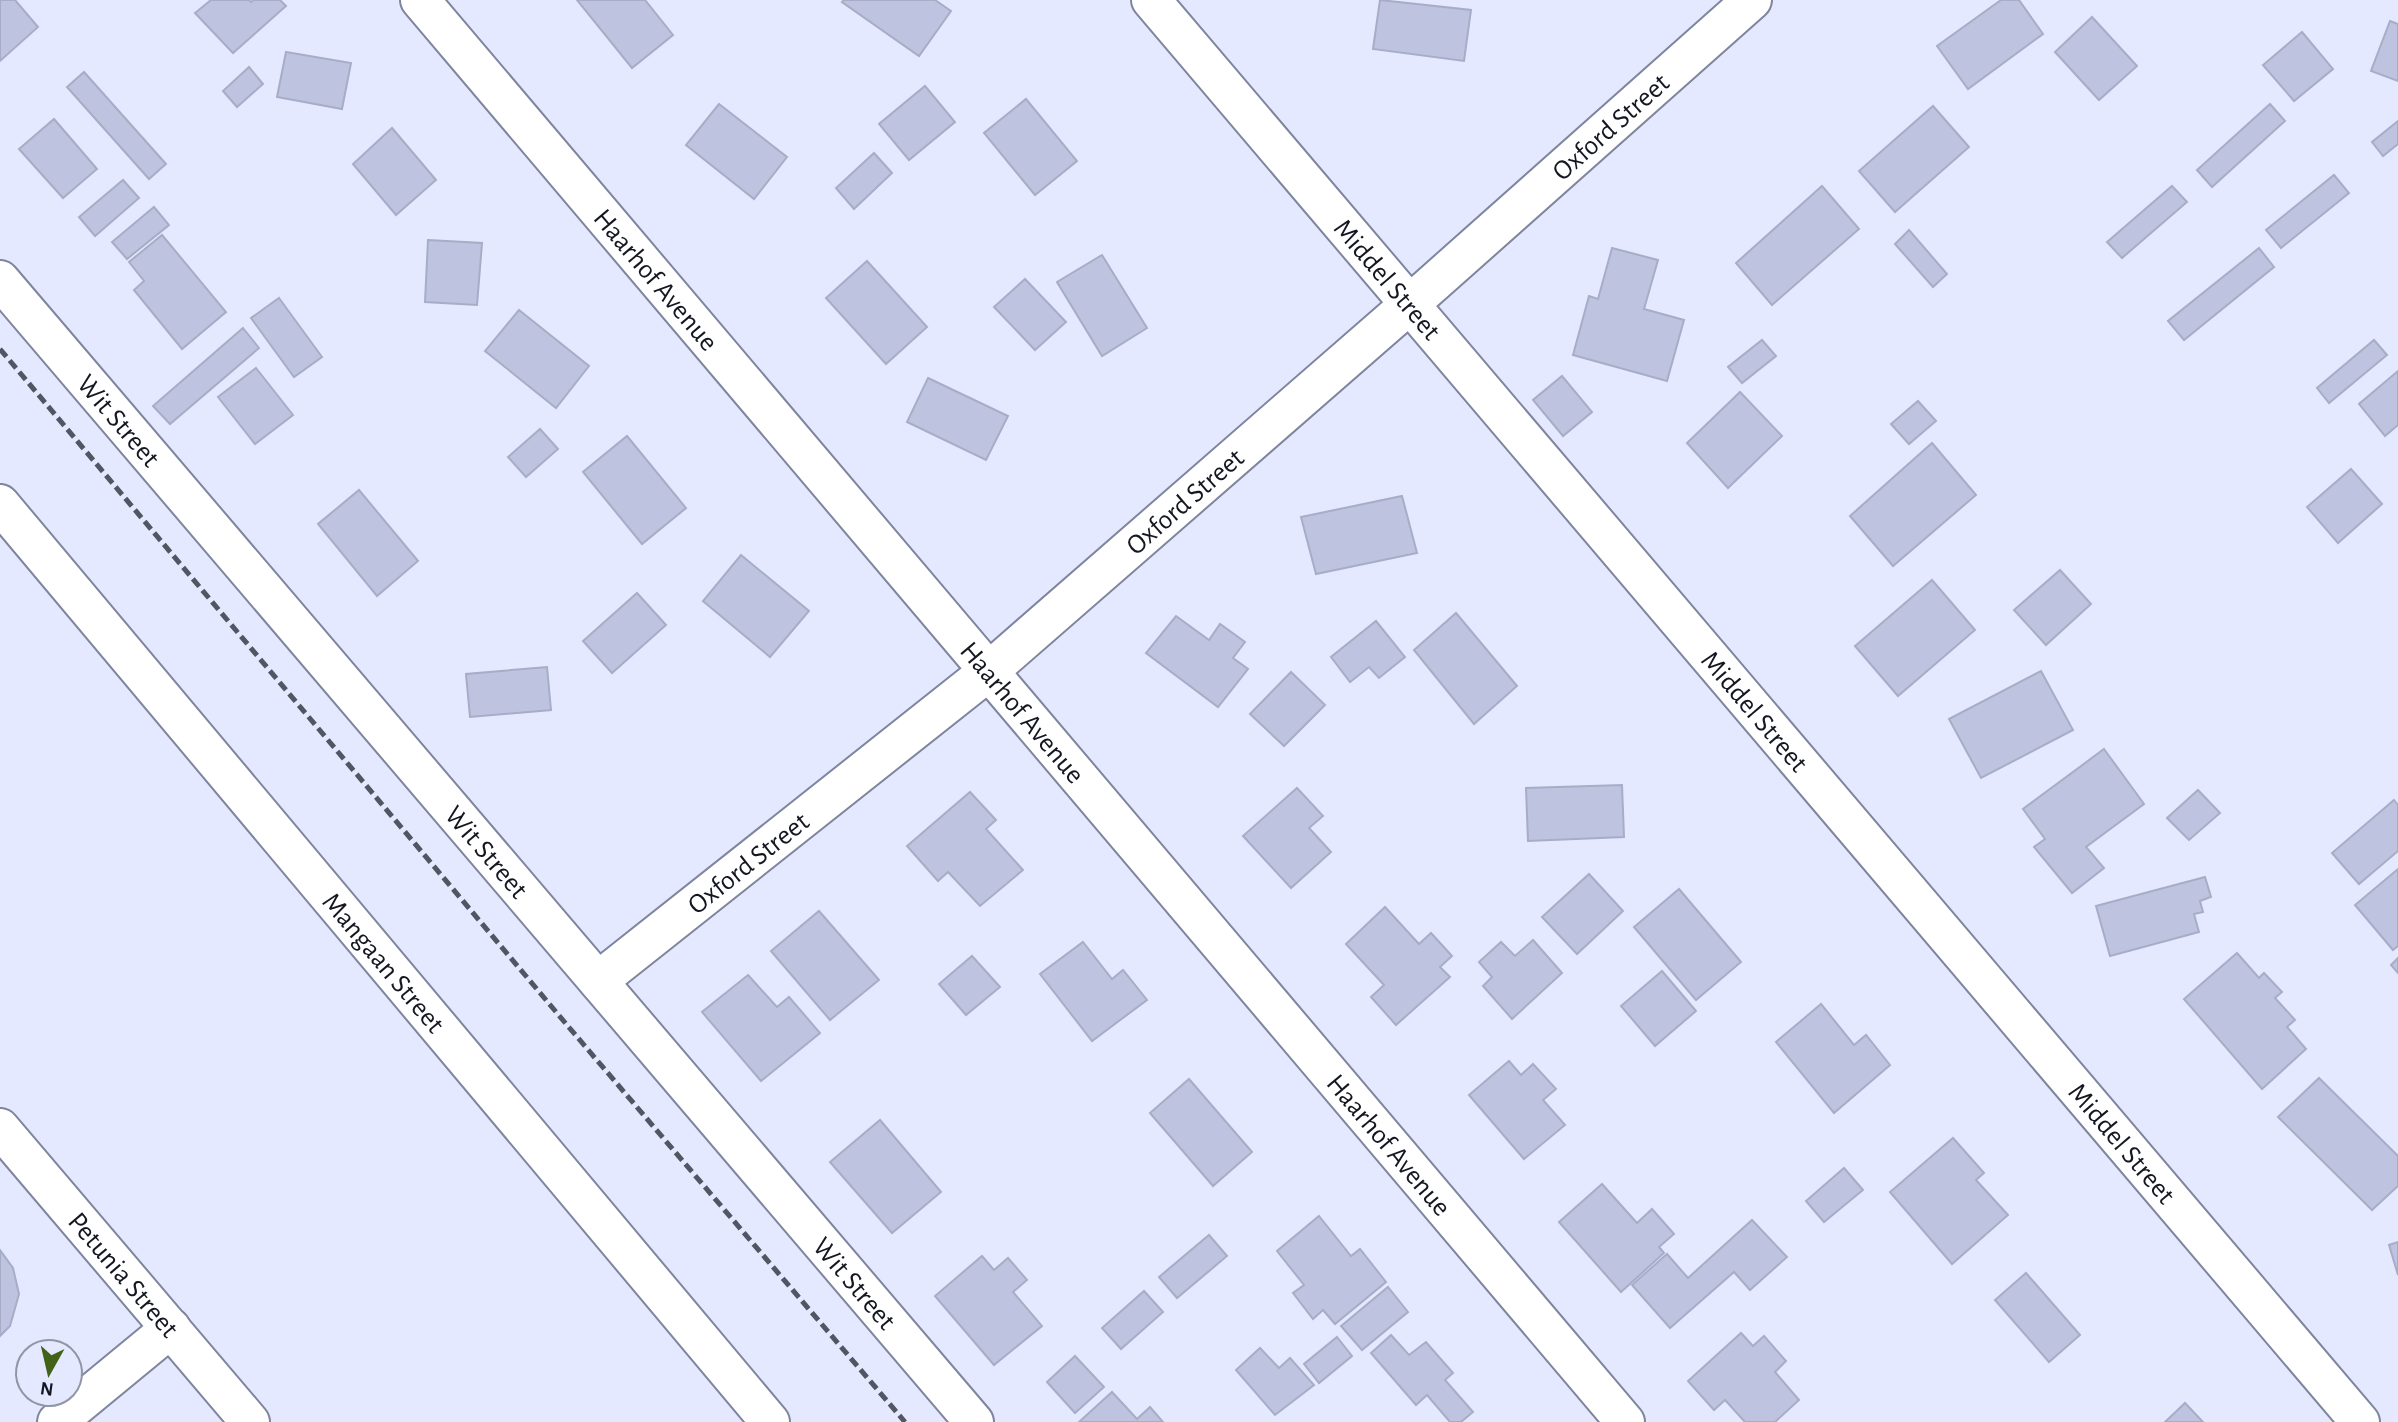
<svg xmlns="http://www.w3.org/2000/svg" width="2398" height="1422" viewBox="0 0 2398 1422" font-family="'Alegreya Sans',sans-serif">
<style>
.building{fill:#bec4df;stroke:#a7adc7;stroke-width:2}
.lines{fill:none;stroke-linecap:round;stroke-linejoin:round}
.minor-casing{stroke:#7f859d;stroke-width:42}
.minor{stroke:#fff;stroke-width:38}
.rail{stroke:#525562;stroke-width:5;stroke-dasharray:10 5;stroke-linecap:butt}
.labels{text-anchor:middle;stroke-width:7;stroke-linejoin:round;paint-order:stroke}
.street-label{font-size:28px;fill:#141620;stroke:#e4e9ff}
</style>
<rect width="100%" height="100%" fill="#e4e9ff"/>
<g class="building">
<path d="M0 0H15L38 27 0 61Z"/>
<path d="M211 0H249L251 2 254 0H280L286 6 233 53 195 13Z"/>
<path d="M577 0H645L673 35 632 68Z"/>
<path d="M844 0H935L951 11 919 56 842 2Z"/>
<path d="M1380 0 1471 10 1464 61 1373 49Z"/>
<path d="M2001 0H2019L2043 34 1968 89 1937 46Z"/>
<path d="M2092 17 2137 66 2099 100 2055 52Z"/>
<path d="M2390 21 2398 24V81L2371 71Z"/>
<path d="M2302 32 2333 69 2294 101 2263 65Z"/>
<path d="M286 52 351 63 342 109 277 97Z"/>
<path d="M249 67 263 84 237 107 223 91Z"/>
<path d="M84 72 166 164 149 179 67 87Z"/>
<path d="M925 86 955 122 909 160 879 124Z"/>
<path d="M1026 99 1077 161 1035 195 984 133Z"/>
<path d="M719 104 787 157 754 199 686 145Z"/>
<path d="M2270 104 2285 121 2212 187 2197 170Z"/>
<path d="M1933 106 1969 147 1895 212 1859 171Z"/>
<path d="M54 119 97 169 63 198 19 149Z"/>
<path d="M2398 121V144L2383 156 2372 142Z"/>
<path d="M392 128 436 180 396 215 353 164Z"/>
<path d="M874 153 892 173 854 209 836 188Z"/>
<path d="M2334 175 2349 193 2281 248 2266 230Z"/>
<path d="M123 180 139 198 95 236 79 217Z"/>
<path d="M1822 186 1859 229 1772 305 1736 263Z"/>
<path d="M2172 186 2187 202 2122 258 2107 242Z"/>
<path d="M154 207 169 225 127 259 112 242Z"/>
<path d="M1909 230 1947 274 1933 287 1895 244Z"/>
<path d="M162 235 226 312 182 349 134 290 144 281 129 262Z"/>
<path d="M428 240 482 243 477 305 425 302Z"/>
<path d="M1612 248 1658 260 1644 309 1684 320 1667 381 1573 355 1589 296 1598 299Z"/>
<path d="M2259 248 2274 267 2184 340 2168 321Z"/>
<path d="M1102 255 1147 328 1102 356 1057 282Z"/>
<path d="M867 261 927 327 886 364 826 298Z"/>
<path d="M1025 279 1066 322 1035 350 994 307Z"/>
<path d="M279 298 322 357 294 377 251 318Z"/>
<path d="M519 310 589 366 556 408 485 351Z"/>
<path d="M243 328 259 348 170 424 153 406Z"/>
<path d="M1762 340 1776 356 1742 383 1728 367Z"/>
<path d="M2374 340 2387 355 2329 403 2317 388Z"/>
<path d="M256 368 293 415 255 444 218 397Z"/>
<path d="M2398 371V425L2385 436 2359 404Z"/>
<path d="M1562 376 1592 412 1563 436 1533 400Z"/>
<path d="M928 378 1008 416 986 460 907 422Z"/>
<path d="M1740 392 1782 436 1728 488 1687 443Z"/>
<path d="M1918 401 1936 421 1909 444 1891 424Z"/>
<path d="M540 429 558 449 526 477 508 457Z"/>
<path d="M627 436 686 508 642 544 583 472Z"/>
<path d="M1932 443 1976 495 1893 566 1850 516Z"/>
<path d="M2351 469 2382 504 2338 543 2307 507Z"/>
<path d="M359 490 418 561 377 596 318 524Z"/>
<path d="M1402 496 1417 553 1316 574 1301 517Z"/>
<path d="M741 555 809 611 770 657 703 601Z"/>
<path d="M2060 570 2091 604 2046 645 2014 610Z"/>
<path d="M1932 580 1975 630 1898 696 1855 646Z"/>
<path d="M637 593 666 625 612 673 583 641Z"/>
<path d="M1456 613 1517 686 1474 724 1414 650Z"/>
<path d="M1176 616 1209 640 1220 624 1245 642 1233 658 1248 669 1218 707 1146 653Z"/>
<path d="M1376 621 1405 657 1379 678 1369 667 1350 682 1331 657Z"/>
<path d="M547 667 551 710 470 717 466 674Z"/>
<path d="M2041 671 2073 730 1981 778 1949 719Z"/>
<path d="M1291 672 1325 705 1284 746 1250 714Z"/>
<path d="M2104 749 2144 804 2086 847 2104 868 2072 893 2034 847 2045 839 2023 809Z"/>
<path d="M1622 785 1624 837 1528 841 1526 788Z"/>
<path d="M1297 788 1323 816 1309 828 1331 852 1291 888 1243 836Z"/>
<path d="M2198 790 2220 813 2189 840 2167 818Z"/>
<path d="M970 792 996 820 986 829 1023 870 980 906 948 872 938 881 907 846Z"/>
<path d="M2394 800 2398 805V851L2359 884 2332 853Z"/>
<path d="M2398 869V946L2393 950 2355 905Z"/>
<path d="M1589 874 1623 911 1577 954 1542 917Z"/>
<path d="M2205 877 2211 897 2200 901 2203 912 2194 914 2199 932 2110 956 2096 906Z"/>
<path d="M1679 889 1741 962 1696 1000 1634 927Z"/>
<path d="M1385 907 1419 944 1431 933 1452 956 1440 967 1450 977 1396 1025 1371 997 1384 985 1346 944Z"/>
<path d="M819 911 879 980 830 1020 771 951Z"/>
<path d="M1533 940 1562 973 1512 1019 1483 986 1492 977 1479 962 1501 942 1515 956Z"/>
<path d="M1083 942 1112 979 1123 970 1147 1000 1092 1041 1040 974Z"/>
<path d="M2237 953 2259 978 2264 973 2282 992 2275 998 2295 1020 2287 1027 2306 1049 2262 1089 2184 999Z"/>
<path d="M972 956 1000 987 966 1015 939 984Z"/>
<path d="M2398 958V973L2391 965Z"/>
<path d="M1662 971 1696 1011 1655 1046 1621 1006Z"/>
<path d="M748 975 777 1007 789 997 820 1033 761 1081 702 1012Z"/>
<path d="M1821 1004 1854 1045 1866 1035 1890 1065 1834 1113 1776 1042Z"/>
<path d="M1509 1061 1521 1075 1533 1064 1556 1089 1543 1100 1565 1125 1524 1159 1469 1095Z"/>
<path d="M2319 1078 2398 1156V1186L2372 1210 2278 1117Z"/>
<path d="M1189 1079 1252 1152 1213 1186 1150 1113Z"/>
<path d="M880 1120 941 1192 892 1233 830 1162Z"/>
<path d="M1953 1138 1984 1173 1976 1180 2008 1215 1952 1264 1890 1192Z"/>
<path d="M1844 1168 1863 1190 1824 1222 1806 1201Z"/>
<path d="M1602 1184 1637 1223 1652 1209 1674 1234 1659 1247 1664 1253 1621 1292 1559 1222Z"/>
<path d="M1319 1216 1351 1256 1360 1249 1386 1282 1335 1324 1323 1310 1313 1319 1293 1293 1304 1285 1277 1251Z"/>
<path d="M1752 1220 1787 1257 1750 1290 1734 1272 1670 1328 1632 1285 1667 1254 1688 1278Z"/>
<path d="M1209 1235 1227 1256 1177 1298 1159 1277Z"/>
<path d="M2398 1242V1275L2389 1245Z"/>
<path d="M0 1250 13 1268 19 1294 10 1326 0 1336Z"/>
<path d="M982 1256 994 1270 1008 1258 1027 1280 1013 1292 1042 1326 994 1365 935 1296Z"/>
<path d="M2026 1273 2080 1335 2049 1362 1995 1300Z"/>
<path d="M1388 1287 1408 1312 1362 1350 1341 1326Z"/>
<path d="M1144 1291 1163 1312 1121 1349 1102 1328Z"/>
<path d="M1741 1333 1753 1346 1764 1336 1786 1361 1775 1372 1799 1400 1775 1422H1745L1725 1400 1714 1410 1688 1381Z"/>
<path d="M1391 1335 1409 1355 1426 1342 1453 1373 1445 1380 1473 1412 1461 1422H1450L1427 1395 1416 1405 1371 1353Z"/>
<path d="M1337 1337 1352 1356 1319 1383 1304 1364Z"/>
<path d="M1260 1348 1279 1368 1290 1358 1314 1385 1275 1415 1236 1370Z"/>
<path d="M1075 1356 1104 1387 1075 1413 1047 1382Z"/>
<path d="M1112 1392 1137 1419 1150 1407 1163 1422H1079Z"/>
<path d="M2185 1403 2203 1422H2165Z"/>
</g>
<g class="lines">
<defs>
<g id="minor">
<path id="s1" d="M420 0 1625 1422"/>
<path id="s2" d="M1151 0 2360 1422"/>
<path id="s3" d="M0 280 974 1422"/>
<path id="s4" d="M0 504 770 1422"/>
<path id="s5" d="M598 981 989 671 1410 304 1752 0"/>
<path id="s6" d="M0 1128 250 1422"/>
<path d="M57 1422 171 1328"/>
</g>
</defs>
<use href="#minor" class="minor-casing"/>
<use href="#minor" class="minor"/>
<path class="rail" d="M0 349 567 1025 905 1422"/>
</g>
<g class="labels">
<g class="street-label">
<text dy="10" stroke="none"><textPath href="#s5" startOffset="1325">Oxford Street</textPath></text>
<text dy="10" stroke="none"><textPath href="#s1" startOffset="366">Haarhof Avenue</textPath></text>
<text dy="10" stroke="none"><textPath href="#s2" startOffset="366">Middel Street</textPath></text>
<text dy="10" stroke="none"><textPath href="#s3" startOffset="184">Wit Street</textPath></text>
<text dy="10" stroke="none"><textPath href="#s5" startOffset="758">Oxford Street</textPath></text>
<text dy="10" stroke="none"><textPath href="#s1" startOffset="933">Haarhof Avenue</textPath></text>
<text dy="10" stroke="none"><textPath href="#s2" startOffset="933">Middel Street</textPath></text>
<text dy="10" stroke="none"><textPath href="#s3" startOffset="751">Wit Street</textPath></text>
<text dy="10" stroke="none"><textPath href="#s5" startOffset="191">Oxford Street</textPath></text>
<text dy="10" stroke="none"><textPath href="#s4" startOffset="598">Mangaan Street</textPath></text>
<text dy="10" stroke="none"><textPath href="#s1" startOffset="1500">Haarhof Avenue</textPath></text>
<text dy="10" stroke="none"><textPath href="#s2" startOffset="1500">Middel Street</textPath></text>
<text dy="10" stroke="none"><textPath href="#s6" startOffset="192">Petunia Street</textPath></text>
<text dy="10" stroke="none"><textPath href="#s3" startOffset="1318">Wit Street</textPath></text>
</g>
</g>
<g transform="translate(49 1373) rotate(188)"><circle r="33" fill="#e4e9ff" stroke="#9195a6" stroke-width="2"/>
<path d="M0-5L12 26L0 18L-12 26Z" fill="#426217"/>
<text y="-10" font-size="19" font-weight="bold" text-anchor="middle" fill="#141620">N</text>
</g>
</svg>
